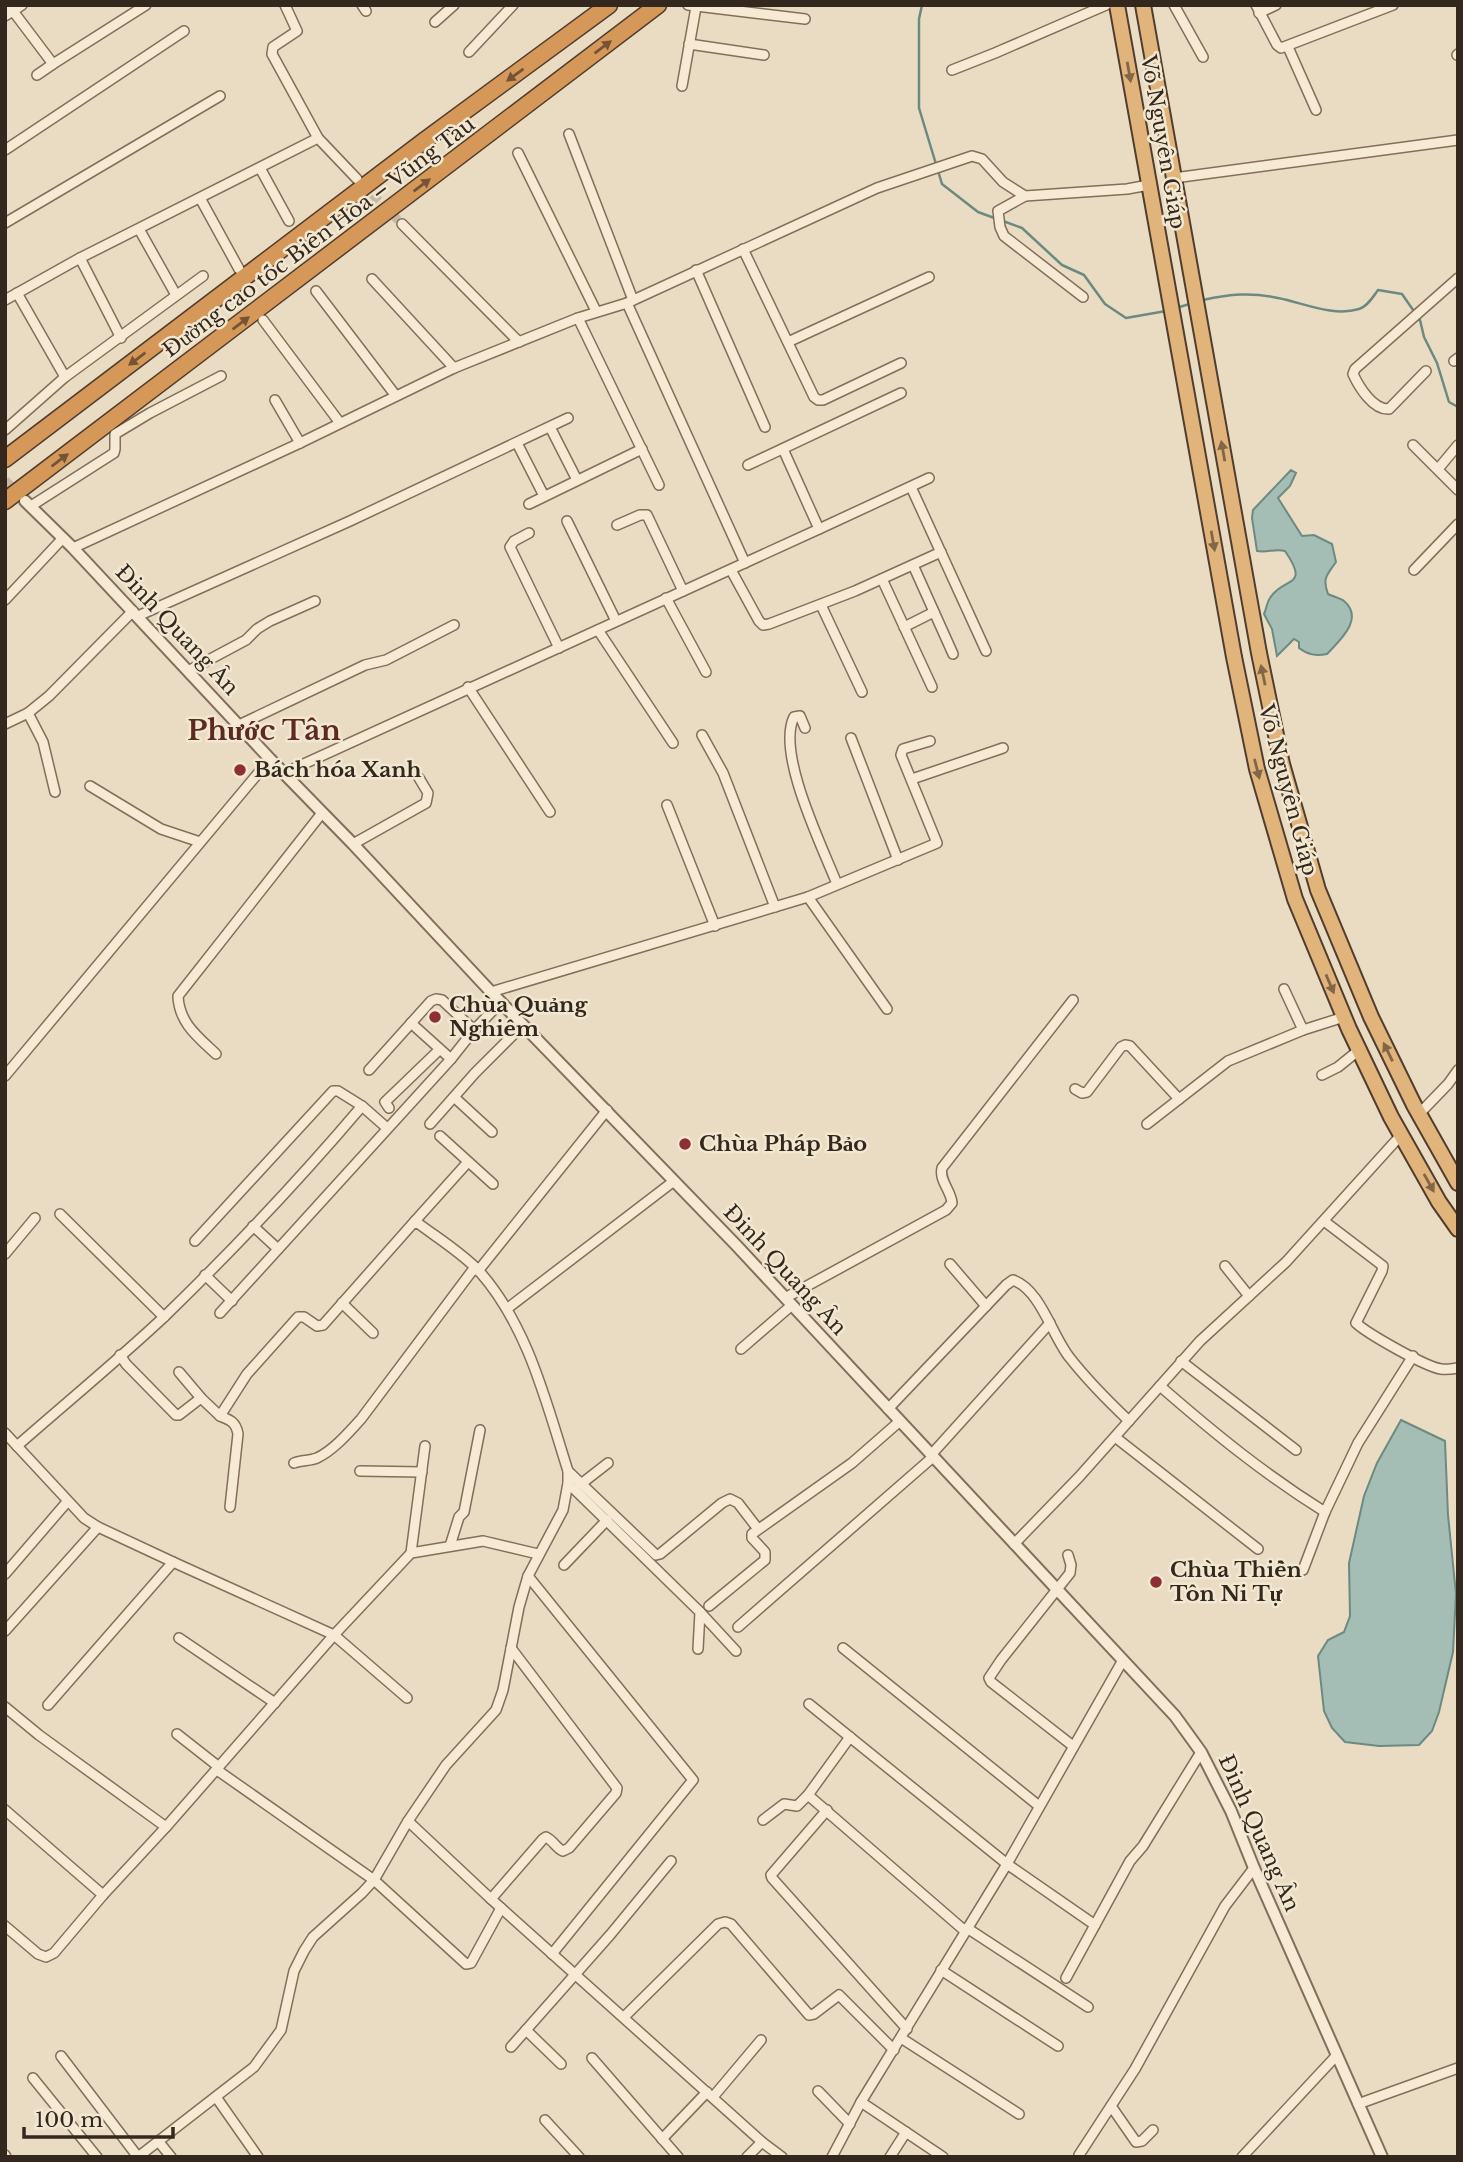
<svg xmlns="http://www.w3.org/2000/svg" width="1463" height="2162" viewBox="0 0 1463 2162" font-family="'Libre Baskerville',serif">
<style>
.water{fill:#a4bdb5;stroke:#6c8a81;stroke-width:2}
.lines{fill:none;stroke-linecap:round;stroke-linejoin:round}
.stream{stroke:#6c8a81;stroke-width:2.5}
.minor-tunnel{stroke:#c6b8a1;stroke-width:9;stroke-dasharray:9 4.5;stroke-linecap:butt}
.tertiary-tunnel{stroke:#c6b8a1;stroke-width:10;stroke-dasharray:10 5;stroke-linecap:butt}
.minor-casing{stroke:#836e5a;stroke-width:12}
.tertiary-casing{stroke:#836e5a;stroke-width:14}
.trunk-casing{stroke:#513d2f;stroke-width:18}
.motorway-casing{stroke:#513d2f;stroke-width:19}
.minor{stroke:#f6ead4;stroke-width:9}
.tertiary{stroke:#f6ead4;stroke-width:10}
.trunk{stroke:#e0b47a;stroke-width:14}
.motorway{stroke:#d59858;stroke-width:16}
.oneway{fill:#745435}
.oneway2{fill:#816647}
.poi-dot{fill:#8e2f34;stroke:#f2e7d1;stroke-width:2.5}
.labels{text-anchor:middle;stroke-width:5;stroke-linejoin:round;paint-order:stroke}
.street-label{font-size:21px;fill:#34271e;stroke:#f2e7d1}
.poi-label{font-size:21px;font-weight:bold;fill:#34271e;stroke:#f2e7d1;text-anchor:start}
.district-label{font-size:28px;font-weight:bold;fill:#5d2a20;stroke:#f2e7d1}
</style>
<rect width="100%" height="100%" fill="#eadcc2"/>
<g class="water">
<path d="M1291 470 1296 473 1290 486 1278 498 1302 536 1314 535 1332 544 1336 562C1327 575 1322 578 1328 594 1332 596 1340 598 1344 601 1365 619 1339 641 1327 654 1316 656 1308 655 1299 648V642L1294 639 1277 656 1272 629 1264 614C1266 610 1267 602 1270 598 1283 576 1311 589 1285 551 1275 548 1268 553 1257 551L1252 518 1253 510Z"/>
<path d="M1401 1420 1445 1441 1448 1515 1456 1594 1453 1652 1439 1712 1432 1731 1419 1745 1379 1746 1345 1742 1332 1728 1324 1711 1318 1656 1328 1640 1344 1632 1350 1616 1349 1563 1364 1496 1377 1463Z"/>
</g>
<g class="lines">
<g class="stream">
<path d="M922 5 919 19V108L942 184 978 212 997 219"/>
<path d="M1003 221 1022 228 1062 265 1084 275 1105 304 1126 318 1166 311"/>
<path d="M1203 300C1230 294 1251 292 1278 298 1304 303 1333 317 1359 309 1367 307 1373 297 1378 290L1402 294 1420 320 1424 337 1437 363 1449 402 1458 407"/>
<path d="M1176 308 1193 303"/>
</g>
<path class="minor-tunnel" d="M363 185 402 224"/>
<path class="tertiary-tunnel" d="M5 481 21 496"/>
<defs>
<g id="minor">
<path d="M9 5 13 11 22 5"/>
<path d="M285 5 297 31 273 47 272 54 318 138 357 179"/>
<path d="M362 5 366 11"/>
<path d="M688 5 805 19"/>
<path d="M1174 5 1203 57"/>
<path d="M1256 5 1277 45 1281 48 1393 5"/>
<path d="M1259 13 1276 5"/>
<path d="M5 16 13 11 53 64 146 5"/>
<path d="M435 22 454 5"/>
<path d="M689 44 764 55"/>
<path d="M1288 47 1316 110"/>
<path d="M469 52 513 5"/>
<path d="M1457 55 1458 54"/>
<path d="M952 70 995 53 1106 5"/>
<path d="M37 75 53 64"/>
<path d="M682 86 696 7 700 5"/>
<path d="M569 134 633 300"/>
<path d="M5 150 184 31"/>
<path d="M518 153 596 311"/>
<path d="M260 168 289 221"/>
<path d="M1174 178 1458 140"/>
<path d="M1025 196 998 211 1000 227 1004 236 1083 297"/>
<path d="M200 198 239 269"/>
<path d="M5 223 220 96"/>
<path d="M402 224 519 342"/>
<path d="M139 229 176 295"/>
<path d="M743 249 814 397 818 400H823L901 363"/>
<path d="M80 258 318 138"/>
<path d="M696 270 765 427"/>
<path d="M372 279 454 368"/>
<path d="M316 291 396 396"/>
<path d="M17 293 65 377 203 276"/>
<path d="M5 300 80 258 121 338"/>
<path d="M627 303 745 563"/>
<path d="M578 318 659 485"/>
<path d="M263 320 340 423"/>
<path d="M788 342 929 277"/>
<path d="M1454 361 1458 358"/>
<path d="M1426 371 1389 409C1373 410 1359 387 1353 374L1355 369 1458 278"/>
<path d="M275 400 300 443"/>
<path d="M550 427 577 480"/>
<path d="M5 430 65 377"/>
<path d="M517 443 544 496"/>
<path d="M1413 445 1458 490"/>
<path d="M748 465 901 393"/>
<path d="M1438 469 1458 445"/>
<path d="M911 487 986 651"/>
<path d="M529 504 642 449"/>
<path d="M31 506 114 453 115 449V434L150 413 221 376"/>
<path d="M567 521 616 621"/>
<path d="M617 525 640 515H647L683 591"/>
<path d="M819 529 929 478"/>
<path d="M529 533 514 541 510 547 559 648"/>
<path d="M73 548 300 443 454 368 578 318 627 303 877 188 972 156 982 159 1003 182 1025 196 1127 189 1149 185"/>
<path d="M913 565 953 654"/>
<path d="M731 570 759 621 763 625 769 624 855 591 941 552"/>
<path d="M1414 570 1458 524"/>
<path d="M882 579 932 687"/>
<path d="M666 598 706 672"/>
<path d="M5 600 63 538"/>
<path d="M821 605 862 692"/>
<path d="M138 616 350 521 568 418"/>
<path d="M904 627 934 612"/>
<path d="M598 630 673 743"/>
<path d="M188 671 246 640 257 629 270 621 315 601"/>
<path d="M468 687 550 812"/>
<path d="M28 713 43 742 55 792"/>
<path d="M5 724 28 713 49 696 133 611"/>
<path d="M239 725 365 665 386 660 454 625"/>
<path d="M805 728 800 716 794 717C776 753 822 846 837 884"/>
<path d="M702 735 723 773 775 907"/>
<path d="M851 738 898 860"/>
<path d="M284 773 819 529 783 449"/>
<path d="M912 779 1003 748"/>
<path d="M90 786 161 829 200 842"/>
<path d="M667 805 715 926"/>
<path d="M353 844 426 803 428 793 419 778"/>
<path d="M808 897 887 1009"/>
<path d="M1284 989 1303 1030"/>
<path d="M491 992 808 897 937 843 901 755 903 749 930 741"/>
<path d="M411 1023 451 1059"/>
<path d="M216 1054C198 1037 179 1023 178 996L322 813"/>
<path d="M369 1070 431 1001 436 999 442 1000 474 1030"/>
<path d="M1322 1075 1338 1067 1359 1050"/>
<path d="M5 1076 270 759"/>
<path d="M1075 1089 1082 1093 1087 1092 1121 1047 1125 1045 1130 1046 1179 1099"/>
<path d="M454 1097 492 1132"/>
<path d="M389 1108 385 1102 439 1050"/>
<path d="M1419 1114 1448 1084 1458 1070"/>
<path d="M430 1124 475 1073 523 1025"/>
<path d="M1147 1124 1228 1061 1303 1030 1344 1017"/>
<path d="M440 1136 493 1184"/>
<path d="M60 1214 164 1317"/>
<path d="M415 1221 468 1162"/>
<path d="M1324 1221 1383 1266 1382 1271 1356 1323C1368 1334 1426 1367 1441 1369 1446 1370 1452 1369 1458 1368"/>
<path d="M253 1226 278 1249"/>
<path d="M195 1241 333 1091H338L362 1106 387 1128"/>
<path d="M5 1254 35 1218"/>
<path d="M950 1264 986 1306"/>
<path d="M1225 1266 1249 1296"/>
<path d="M478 1271 607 1110"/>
<path d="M205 1275 232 1301"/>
<path d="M785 1298 946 1210 952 1203C951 1190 939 1181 942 1168L1073 1000"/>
<path d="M342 1303 373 1333"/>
<path d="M508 1308 674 1181"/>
<path d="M220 1313 451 1059 474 1030 501 1002"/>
<path d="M741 1349 792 1305"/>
<path d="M120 1355 126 1364 176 1415H179L201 1398"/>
<path d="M1181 1361 1296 1450"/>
<path d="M1160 1386C1214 1433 1264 1474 1325 1512"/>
<path d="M888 1409 1006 1285 1013 1280C1041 1290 1052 1336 1070 1358 1088 1381 1108 1401 1129 1421"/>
<path d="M220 1416C230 1420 236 1422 238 1434L230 1507"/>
<path d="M5 1433 84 1518 98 1527 173 1562"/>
<path d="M1115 1437 1258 1549"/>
<path d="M17 1446C66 1403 117 1361 165 1316 234 1249 300 1179 362 1106"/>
<path d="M931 1455 1050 1323"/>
<path d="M294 1463C302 1460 310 1461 317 1458 334 1450 349 1432 361 1419L475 1267"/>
<path d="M360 1471 422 1472"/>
<path d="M568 1471 656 1555 660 1554 722 1503 730 1499 738 1503 758 1529"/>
<path d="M568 1483 700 1612 698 1649"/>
<path d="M581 1484 608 1463"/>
<path d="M1014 1544 1079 1477 1200 1341 1286 1262 1401 1135"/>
<path d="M450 1546 459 1517 464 1512 480 1430"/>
<path d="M411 1553 425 1446"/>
<path d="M1068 1555 1071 1565 1070 1573 1001 1660 989 1678 991 1682 1073 1746"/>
<path d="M564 1565 607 1520"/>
<path d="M1303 1570 1325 1512 1358 1443 1413 1356"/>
<path d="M5 1574 67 1502"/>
<path d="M528 1576 693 1780 552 1954"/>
<path d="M709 1606 765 1560V1552L752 1538V1534L852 1463 900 1421"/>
<path d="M700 1612 736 1651"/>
<path d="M738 1627 933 1457"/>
<path d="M5 1631 98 1527"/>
<path d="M179 1638 275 1703"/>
<path d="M843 1648 1039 1806"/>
<path d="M809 1704 1007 1864 1095 1925"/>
<path d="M48 1705 173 1562 334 1635 407 1698"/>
<path d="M5 1707 39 1735 166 1827 334 1635 411 1553 483 1541 538 1554"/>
<path d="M177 1734 219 1767"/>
<path d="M217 1770 374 1880 466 1964 471 1963 501 1908"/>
<path d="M808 1795 965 1931"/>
<path d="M5 1810 103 1895"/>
<path d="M827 1810 771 1875 772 1878 907 2029"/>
<path d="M763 1820 784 1804 797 1806 808 1795 850 1737"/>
<path d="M408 1821 491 1899 762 2142 782 2157"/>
<path d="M491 1899 543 1839 546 1837C554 1841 556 1848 563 1851L569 1848 616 1793 617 1788 511 1648"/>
<path d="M5 1926 38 1954 46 1957 54 1953 103 1895 166 1827"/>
<path d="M967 1928 1088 2007"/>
<path d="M941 1970 1058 2046"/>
<path d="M1066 1978 1130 1861 1143 1846 1201 1752"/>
<path d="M624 2017 718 1924 725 1922 731 1924 809 2015 814 2014 839 1995 894 2050"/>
<path d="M526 2030 561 2064"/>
<path d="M901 2038 1019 2114"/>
<path d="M511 2047 610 1935 671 1861"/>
<path d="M61 2056 138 2157"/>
<path d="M592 2058 678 2157"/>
<path d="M33 2078 97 2157"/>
<path d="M818 2091 850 2124"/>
<path d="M216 2097 258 2157"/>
<path d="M713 2097 761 2040"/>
<path d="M861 2102 943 2157"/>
<path d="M1358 2104 1458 2068"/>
<path d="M1111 2106 1136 2142 1142 2141 1153 2130"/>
<path d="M545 2120 579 2157"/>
<path d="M662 2139 707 2092"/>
<path d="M159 2142 171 2157"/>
<path d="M5 2155 6 2157"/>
<path d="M1079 2155 1135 2069 1225 1906 1254 1868"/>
<path d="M138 2157 254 2067 281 2030 294 1971 304 1951 313 1937 362 1893 374 1880 408 1821 446 1765 496 1710 503 1690 519 1607 528 1576 563 1510 568 1483V1471C546 1402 528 1326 479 1271 461 1252 436 1237 415 1221L323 1325 317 1326 304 1317H298L247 1374 220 1416 201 1398 179 1372"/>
<path d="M747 2157 762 2142"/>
<path d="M832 2157 861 2102 1007 1864 1123 1660"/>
<path d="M890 2157 906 2132"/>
<path d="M1242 2157 1337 2055"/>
</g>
<path id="tertiary" d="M25 501 73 548 270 759 353 844 491 992 737 1246 1175 1716 1201 1752 1231 1811 1254 1868 1382 2157"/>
<g id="trunk">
<path d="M1117 5 1234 657 1257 769 1295 899 1349 1029 1391 1117 1439 1202 1458 1229"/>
<path d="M1143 5 1259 653 1282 764 1318 890 1371 1017 1414 1105 1458 1183"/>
</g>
<g id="motorway">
<path d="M5 459 424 141 609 5"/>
<path d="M5 501 658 5"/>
</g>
</defs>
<use href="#minor" class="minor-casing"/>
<use href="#tertiary" class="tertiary-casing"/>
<use href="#trunk" class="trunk-casing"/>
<use href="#motorway" class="motorway-casing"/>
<use href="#minor" class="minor"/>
<use href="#tertiary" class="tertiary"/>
<use href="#trunk" class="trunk"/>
<use href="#motorway" class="motorway"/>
</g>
<defs><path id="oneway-solid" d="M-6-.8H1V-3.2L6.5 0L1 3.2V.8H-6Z" transform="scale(1.75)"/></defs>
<g class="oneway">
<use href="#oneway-solid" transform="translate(603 47) rotate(-37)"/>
<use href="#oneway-solid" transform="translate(515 75) rotate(144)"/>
<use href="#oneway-solid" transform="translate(422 185) rotate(-37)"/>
<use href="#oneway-solid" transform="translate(241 323) rotate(-37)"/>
<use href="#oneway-solid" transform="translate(137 359) rotate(143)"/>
<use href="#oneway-solid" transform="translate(60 460) rotate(-37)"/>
</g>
<g class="oneway2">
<use href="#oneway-solid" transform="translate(1129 72) rotate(80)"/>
<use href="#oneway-solid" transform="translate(1223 451) rotate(-100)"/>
<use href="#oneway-solid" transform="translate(1213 541) rotate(80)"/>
<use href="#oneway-solid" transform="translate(1263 675) rotate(-102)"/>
<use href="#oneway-solid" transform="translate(1257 769) rotate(76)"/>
<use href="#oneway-solid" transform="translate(1330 984) rotate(67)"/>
<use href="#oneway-solid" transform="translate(1388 1052) rotate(-116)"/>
<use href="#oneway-solid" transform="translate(1429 1183) rotate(61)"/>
</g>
<g class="poi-dot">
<circle cx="240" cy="770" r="7"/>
<circle cx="435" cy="1017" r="7"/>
<circle cx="685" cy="1144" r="7"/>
<circle cx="1156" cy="1582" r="7"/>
</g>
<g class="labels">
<g class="street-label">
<text transform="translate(1163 142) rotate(80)" y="7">Võ Nguyên Giáp</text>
<text transform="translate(319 237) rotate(-37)" y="7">Đường cao tốc Biên Hòa – Vũng Tàu</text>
<text transform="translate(177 630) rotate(47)" y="7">Đinh Quang Ân</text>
<text transform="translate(1288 790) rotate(75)" y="7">Võ Nguyên Giáp</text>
<text transform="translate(785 1270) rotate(47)" y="7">Đinh Quang Ân</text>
<text transform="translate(1259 1833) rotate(66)" y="7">Đinh Quang Ân</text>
</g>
<g class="poi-label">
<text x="254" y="777">Bách hóa Xanh</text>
<text x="449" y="1012">Chùa Quảng<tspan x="449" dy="24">Nghiêm</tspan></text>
<text x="699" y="1151">Chùa Pháp Bảo</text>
<text x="1170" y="1577">Chùa Thiền<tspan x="1170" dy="24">Tôn Ni Tự</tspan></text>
</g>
<g class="district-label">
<text x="264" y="740">Phước Tân</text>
</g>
</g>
<rect width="1463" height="2162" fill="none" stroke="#34271e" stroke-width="14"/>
<path d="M24 2127v10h149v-10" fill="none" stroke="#34271e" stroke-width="3.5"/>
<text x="35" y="2127" font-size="21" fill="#34271e" stroke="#f2e7d1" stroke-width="5" paint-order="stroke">100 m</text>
</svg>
